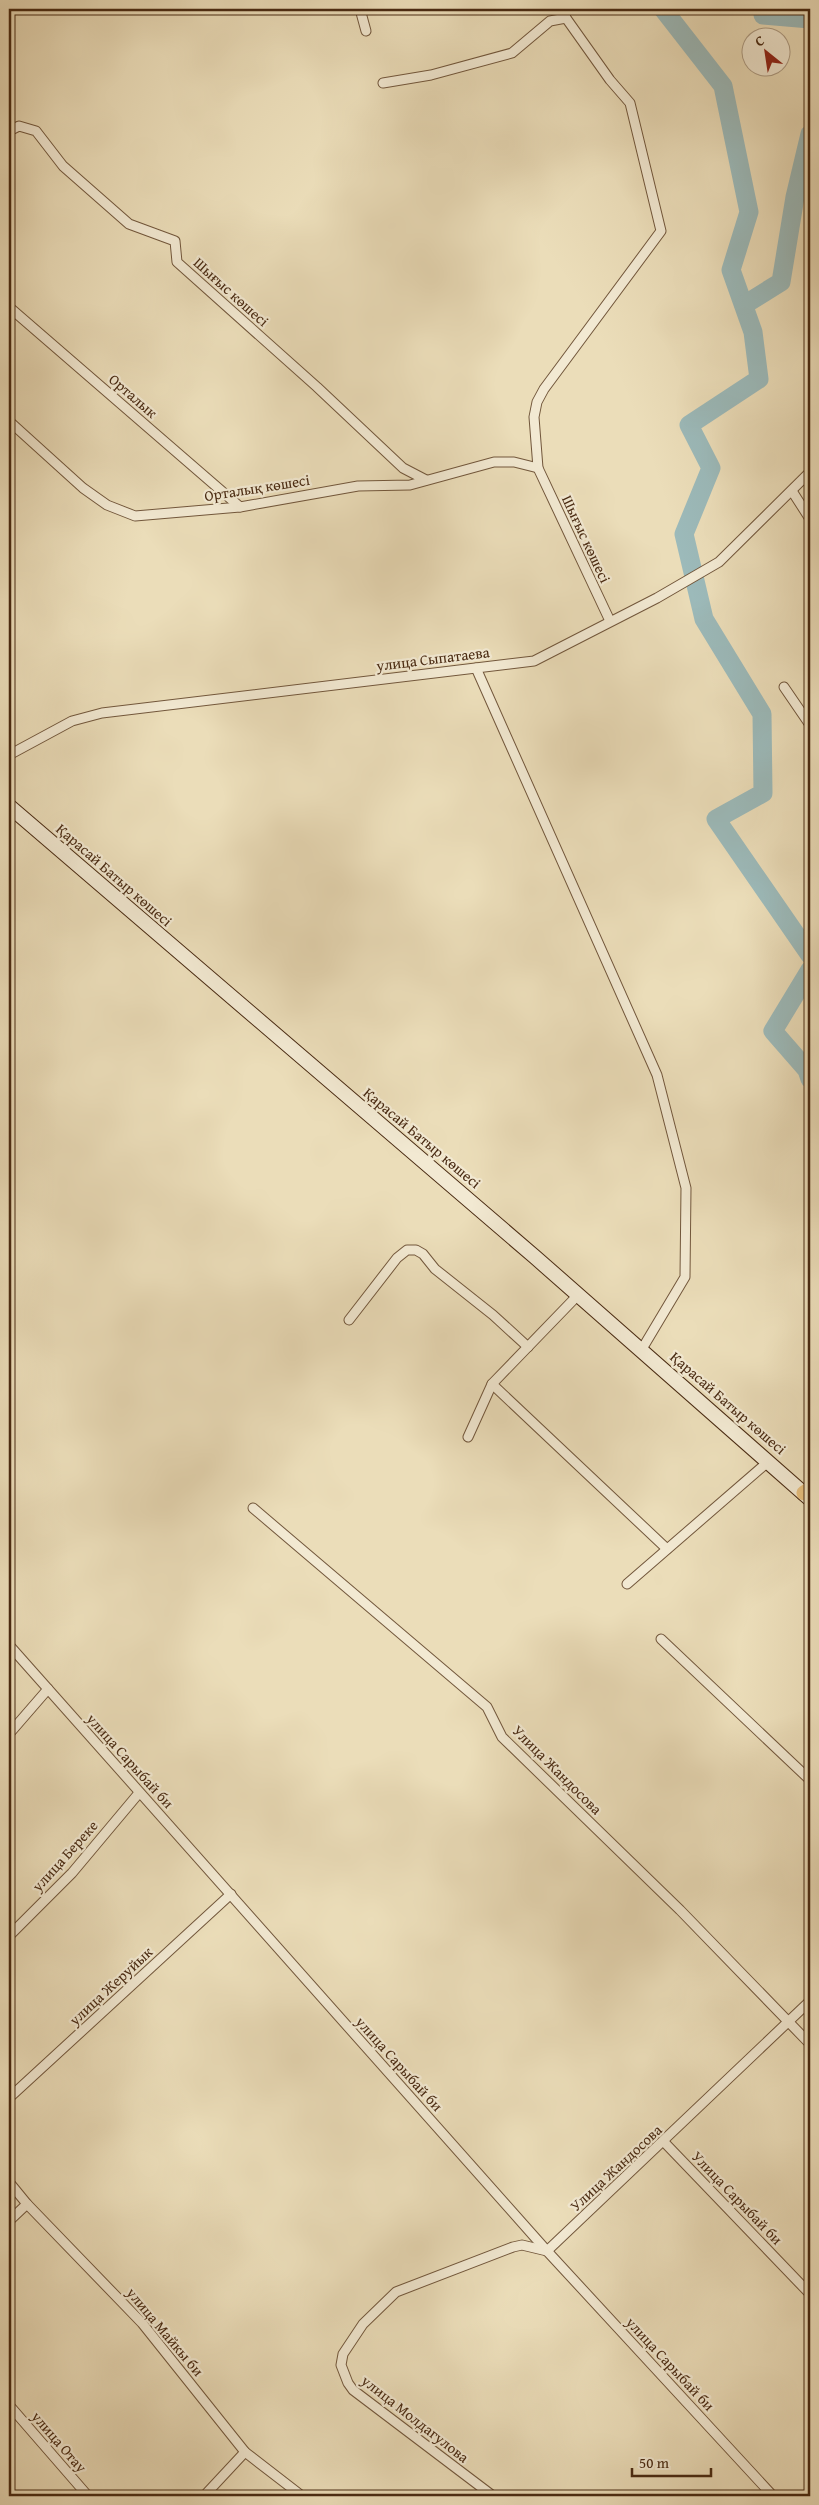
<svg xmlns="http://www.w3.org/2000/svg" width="819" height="2505" viewBox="0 0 819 2505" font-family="'Gentium Book Plus',serif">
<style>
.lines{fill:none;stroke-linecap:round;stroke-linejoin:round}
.river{stroke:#9cbaba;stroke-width:19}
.street-casing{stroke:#72573c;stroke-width:11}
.secondary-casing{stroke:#492a12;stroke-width:16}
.primary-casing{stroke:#492a12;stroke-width:17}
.street{stroke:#f2e9d2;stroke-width:9}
.secondary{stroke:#f2e9d2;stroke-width:14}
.primary{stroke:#e6be7c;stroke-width:15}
.labels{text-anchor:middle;stroke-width:4.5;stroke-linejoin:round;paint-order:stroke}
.street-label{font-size:15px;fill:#492a12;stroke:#f2e9d2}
</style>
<rect width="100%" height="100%" fill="#ebddb9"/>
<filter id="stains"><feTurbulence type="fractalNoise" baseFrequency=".004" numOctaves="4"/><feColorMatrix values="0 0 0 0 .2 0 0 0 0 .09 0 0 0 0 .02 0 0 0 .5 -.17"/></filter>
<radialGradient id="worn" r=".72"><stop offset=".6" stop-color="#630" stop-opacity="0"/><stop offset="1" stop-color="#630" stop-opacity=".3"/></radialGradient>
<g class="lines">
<g class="river">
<path d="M663 9 723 86 749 212 731 270 753 332 759 379 689 425 711 468 684 534 704 619 762 714 763 793 716 819 810 955"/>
<path d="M763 9V15L810 19"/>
<path d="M744 305 781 282 795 197 810 134"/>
<path d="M810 970 773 1031 807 1070 810 1079"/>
</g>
<defs>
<g id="street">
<path d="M360 9 366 31"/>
<path d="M562 9 566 18 610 80 630 103 661 231 544 389 537 402 534 417 538 468 610 621"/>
<path d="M383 83 431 75 512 53 550 21 566 18"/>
<path d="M9 131 19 126 36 131 63 166 129 224 175 241 177 262 317 387 403 468 426 480"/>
<path d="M9 307 240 507"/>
<path d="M9 421 83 488 107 505 135 516 240 507 358 486 410 485 494 462H514L538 468"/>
<path d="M792 491 810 519"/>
<path d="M476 668 657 1075 686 1188 685 1277 642 1349"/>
<path d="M784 687 810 725"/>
<path d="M9 755 72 721 102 713 534 661 657 598 719 562 810 472"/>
<path d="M349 1320 397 1258 407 1250H416L423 1254 435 1269 493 1315 528 1347"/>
<path d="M492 1384 667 1549"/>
<path d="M468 1437 492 1384 579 1294"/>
<path d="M253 1508 487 1707 502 1737 680 1910 810 2044"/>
<path d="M627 1584 769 1461"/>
<path d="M661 1639 810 1780"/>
<path d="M9 1645 547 2251 773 2496"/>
<path d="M9 1734 48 1689"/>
<path d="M9 1936 72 1873 139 1793"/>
<path d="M9 2098 231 1894"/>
<path d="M664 2142 810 2294"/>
<path d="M9 2182 27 2204 142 2323 245 2452 302 2496"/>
<path d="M9 2221 27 2204"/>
<path d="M9 2405 88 2496"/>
<path d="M204 2496 245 2452"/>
<path d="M493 2496 353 2390 348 2383 341 2365 343 2354 363 2324 396 2292 513 2247 522 2245 547 2251 810 2001"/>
</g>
<path id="secondary" d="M9 806 535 1257 810 1499"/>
<path id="primary" d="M804 1493 810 1489"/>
</defs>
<use href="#street" class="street-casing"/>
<use href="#secondary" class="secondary-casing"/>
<use href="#primary" class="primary-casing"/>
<use href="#street" class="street"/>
<use href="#secondary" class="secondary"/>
<use href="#primary" class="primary"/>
</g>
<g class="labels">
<g class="street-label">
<text transform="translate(231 292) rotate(42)" y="5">Шығыс көшесі</text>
<text transform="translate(133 396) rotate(41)" y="5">Орталык</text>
<text transform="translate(257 488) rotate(-9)" y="5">Орталық көшесі</text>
<text transform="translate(586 539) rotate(65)" y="5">Шығыс көшесі</text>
<text transform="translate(433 659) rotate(-7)" y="5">улица Сыпатаева</text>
<text transform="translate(114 875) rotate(41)" y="5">Қарасай Батыр көшесі</text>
<text transform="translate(422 1138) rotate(40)" y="5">Қарасай Батыр көшесі</text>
<text transform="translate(728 1403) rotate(41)" y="5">Қарасай Батыр көшесі</text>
<text transform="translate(130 1761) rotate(48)" y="5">улица Сарыбай би</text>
<text transform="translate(557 1770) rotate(45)" y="5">Улица Жандосова</text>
<text transform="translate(65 1856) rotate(-48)" y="5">улица Береке</text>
<text transform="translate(111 1986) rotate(-43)" y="5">улица Жеруйык</text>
<text transform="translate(399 2064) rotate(48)" y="5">улица Сарыбай би</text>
<text transform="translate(616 2168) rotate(-43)" y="5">Улица Жандосова</text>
<text transform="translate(737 2198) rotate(46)" y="5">Улица Сарыбай би</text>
<text transform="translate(165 2332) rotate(50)" y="5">улица Майкы би</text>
<text transform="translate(670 2364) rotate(47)" y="5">улица Сарыбай би</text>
<text transform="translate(415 2419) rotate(38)" y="5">улица Молдагулова</text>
<text transform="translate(59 2442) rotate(49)" y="5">улица Отау</text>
</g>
</g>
<rect width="819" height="2505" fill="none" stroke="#ebddb9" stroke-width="30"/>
<rect x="10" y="10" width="799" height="2485" fill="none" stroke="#492a12" stroke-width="2.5"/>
<rect x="15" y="15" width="789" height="2475" fill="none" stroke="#492a12"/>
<g transform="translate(766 52) rotate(330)"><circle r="24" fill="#f2e9d2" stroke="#ae9d85"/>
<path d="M0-4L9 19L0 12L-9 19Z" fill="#8f2418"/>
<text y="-8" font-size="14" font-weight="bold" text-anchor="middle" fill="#492a12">С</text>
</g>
<path d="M632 2468v8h79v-8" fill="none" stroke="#492a12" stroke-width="2.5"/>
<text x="639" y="2468" font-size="15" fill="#492a12" stroke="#f2e9d2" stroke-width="4" paint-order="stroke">50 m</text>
<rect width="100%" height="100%" filter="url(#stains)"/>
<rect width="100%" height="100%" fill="url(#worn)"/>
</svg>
